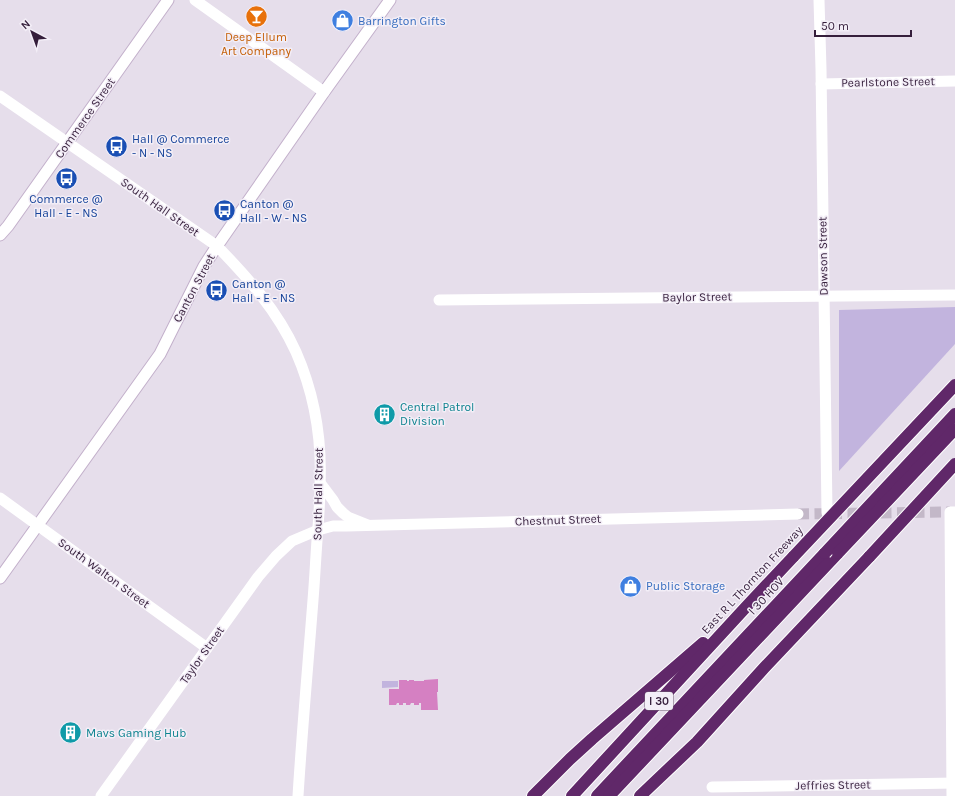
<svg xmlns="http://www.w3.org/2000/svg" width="955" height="796" viewBox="0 0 955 796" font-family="Karla,sans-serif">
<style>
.green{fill:#c2b4de}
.water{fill:#d580c2}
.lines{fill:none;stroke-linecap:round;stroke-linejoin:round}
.minor-tunnel{stroke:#c3b8c8;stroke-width:11;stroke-dasharray:11 5.5;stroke-linecap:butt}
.secondary-casing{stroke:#c3b0cb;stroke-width:13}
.motorway-casing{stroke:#fff;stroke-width:14}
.minor{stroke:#fff;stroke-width:11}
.tertiary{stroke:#fff;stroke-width:11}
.secondary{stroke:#fff;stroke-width:11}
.motorway{stroke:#602869;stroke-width:12}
.motorway-bridge-casing{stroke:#fff;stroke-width:14;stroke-linecap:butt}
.motorway-bridge{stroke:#602869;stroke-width:12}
.labels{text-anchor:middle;stroke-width:3;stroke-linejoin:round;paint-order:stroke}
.shield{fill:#f3eef7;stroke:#6e5c73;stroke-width:1}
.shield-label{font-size:11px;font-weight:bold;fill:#351e3b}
.shop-label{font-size:12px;fill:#366cbe;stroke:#f3eef7;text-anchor:start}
.food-label{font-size:12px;fill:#c56008;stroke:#f3eef7}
.street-label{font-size:12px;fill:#351e3b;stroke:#f3eef7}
.transit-label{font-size:12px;fill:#164399;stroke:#f3eef7;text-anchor:start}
.culture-label{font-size:12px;fill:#0d838f;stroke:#f3eef7;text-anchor:start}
</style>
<rect width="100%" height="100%" fill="#e6deeb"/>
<g class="green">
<path d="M955 307V344L839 471V310Z"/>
<path d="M382 681H398V687L382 688Z"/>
</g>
<path class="water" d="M438 679V692H437L438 710H421V703H419V705H414V703H411L410 705H406V703H403V705H399V703H397L396 705H389V689H399V680H407V681H409V680H414V681H424V680Z"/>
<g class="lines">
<path class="minor-tunnel" d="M798 514 950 512"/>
<defs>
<g id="secondary">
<path d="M0 235 8 226 168 0"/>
<path d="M0 578 160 354 204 266 217 246 324 92 390 0"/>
</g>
<g id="motorway">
<path d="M533 796 570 759 592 739 703 643"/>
<path d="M572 796 746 607 794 556"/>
<path d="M597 796 825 553"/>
<path d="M609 796 838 553"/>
<path d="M640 796 697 742 764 668 870 556"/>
</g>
</defs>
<use href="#secondary" class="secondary-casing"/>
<use href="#motorway" class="motorway-casing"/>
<g class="minor">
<path d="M195 0 324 92"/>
<path d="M819 0 821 69 827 513"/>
<path d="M821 84 955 81"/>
<path d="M439 300 955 295"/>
<path d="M0 498 207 648"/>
<path d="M712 787 955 783"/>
<path d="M101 796 258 577 276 556 292 541 318 530 333 526H347L798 514"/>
<path d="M952 796 950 512H955"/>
</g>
<g class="tertiary">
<path d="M0 96 217 246C248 278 277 310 296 352 314 393 322 440 320 485 320 499 319 513 318 527 316 551 315 576 313 600 308 665 302 731 298 796"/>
<path d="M321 484 333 500 337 507 343 513 348 517 368 525"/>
</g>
<use href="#secondary" class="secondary"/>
<use href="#motorway" class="motorway"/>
<defs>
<g id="motorway-bridge">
<path d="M825 553 955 414"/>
<path d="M838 553 955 429"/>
<path d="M794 556 955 385"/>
<path d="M870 556 955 464"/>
</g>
</defs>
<use href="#motorway-bridge" class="motorway-bridge-casing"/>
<use href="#motorway-bridge" class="motorway-bridge"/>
</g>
<defs>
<symbol id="bar-disc" viewBox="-11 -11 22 22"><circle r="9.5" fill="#e8710a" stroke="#f3eef7"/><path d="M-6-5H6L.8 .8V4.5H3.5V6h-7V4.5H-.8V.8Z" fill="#fff"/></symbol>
<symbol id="shop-disc" viewBox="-11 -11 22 22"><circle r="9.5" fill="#3f7fe0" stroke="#f3eef7"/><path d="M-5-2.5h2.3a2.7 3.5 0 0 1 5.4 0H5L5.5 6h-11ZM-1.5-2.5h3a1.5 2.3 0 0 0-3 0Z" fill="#fff"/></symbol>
<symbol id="bus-disc" viewBox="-11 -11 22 22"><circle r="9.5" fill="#1a4fb4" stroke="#f3eef7"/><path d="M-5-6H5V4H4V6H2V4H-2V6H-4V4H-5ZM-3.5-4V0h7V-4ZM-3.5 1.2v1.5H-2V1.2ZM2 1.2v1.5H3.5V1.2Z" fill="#fff"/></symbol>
<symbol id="building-disc" viewBox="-11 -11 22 22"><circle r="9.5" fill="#0f9aa8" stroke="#f3eef7"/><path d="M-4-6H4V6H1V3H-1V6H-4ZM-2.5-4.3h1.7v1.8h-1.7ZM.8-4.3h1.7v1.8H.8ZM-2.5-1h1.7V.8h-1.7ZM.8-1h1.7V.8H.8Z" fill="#fff"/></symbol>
</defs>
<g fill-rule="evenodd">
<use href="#bar-disc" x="244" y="4" width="25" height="25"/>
<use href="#shop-disc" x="330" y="8" width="25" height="25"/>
<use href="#bus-disc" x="104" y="134" width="25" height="25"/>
<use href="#bus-disc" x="54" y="166" width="25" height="25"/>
<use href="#bus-disc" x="212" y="198" width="25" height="25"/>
<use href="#bus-disc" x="204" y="278" width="25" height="25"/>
<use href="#building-disc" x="372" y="402" width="25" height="25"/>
<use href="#shop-disc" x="618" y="574" width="25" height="25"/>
<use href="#building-disc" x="58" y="720" width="25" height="25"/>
</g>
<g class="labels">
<rect class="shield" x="645" y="692" width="28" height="18" rx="3"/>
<g class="shield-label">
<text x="659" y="705">I 30</text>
</g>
<g class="shop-label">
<text x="358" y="25">Barrington Gifts</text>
<text x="646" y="590">Public Storage</text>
</g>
<g class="food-label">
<text x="256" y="41">Deep Ellum<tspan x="256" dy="14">Art Company</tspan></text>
</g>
<g class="street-label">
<text transform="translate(888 82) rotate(-1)" y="4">Pearlstone Street</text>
<text transform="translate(85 118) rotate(-55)" y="4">Commerce Street</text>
<text transform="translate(160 207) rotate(35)" y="4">South Hall Street</text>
<text transform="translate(823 256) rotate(-91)" y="4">Dawson Street</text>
<text transform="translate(194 288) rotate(-62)" y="4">Canton Street</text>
<text transform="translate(697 297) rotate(-1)" y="4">Baylor Street</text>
<text transform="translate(318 494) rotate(-89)" y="4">South Hall Street</text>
<text transform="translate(558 520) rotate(-2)" y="4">Chestnut Street</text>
<text transform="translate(104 573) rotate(36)" y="4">South Walton Street</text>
<text transform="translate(752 580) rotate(-47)" y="4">East R L Thornton Freeway</text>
<text transform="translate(766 596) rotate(-47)" y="4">I 30 HOV</text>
<text transform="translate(202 655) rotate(-55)" y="4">Taylor Street</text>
<text transform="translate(833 785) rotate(-1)" y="4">Jeffries Street</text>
</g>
<g class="transit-label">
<text x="132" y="143">Hall @ Commerce<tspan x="132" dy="14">- N - NS</tspan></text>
<text x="66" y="203" text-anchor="middle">Commerce @<tspan x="66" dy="14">Hall - E - NS</tspan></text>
<text x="240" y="208">Canton @<tspan x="240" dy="14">Hall - W - NS</tspan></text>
<text x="232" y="288">Canton @<tspan x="232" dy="14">Hall - E - NS</tspan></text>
</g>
<g class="culture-label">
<text x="400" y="411">Central Patrol<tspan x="400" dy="14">Division</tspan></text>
<text x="86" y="737">Mavs Gaming Hub</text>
</g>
</g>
<g transform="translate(32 32) rotate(319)" stroke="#f3eef7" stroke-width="3" paint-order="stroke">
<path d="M0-3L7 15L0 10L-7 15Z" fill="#351e3b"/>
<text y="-6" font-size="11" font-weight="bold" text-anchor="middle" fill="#351e3b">N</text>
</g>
<path d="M815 30v6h96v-6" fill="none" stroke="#351e3b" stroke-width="2"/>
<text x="821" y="30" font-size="12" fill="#351e3b" stroke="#f3eef7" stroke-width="3" paint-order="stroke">50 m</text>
</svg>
